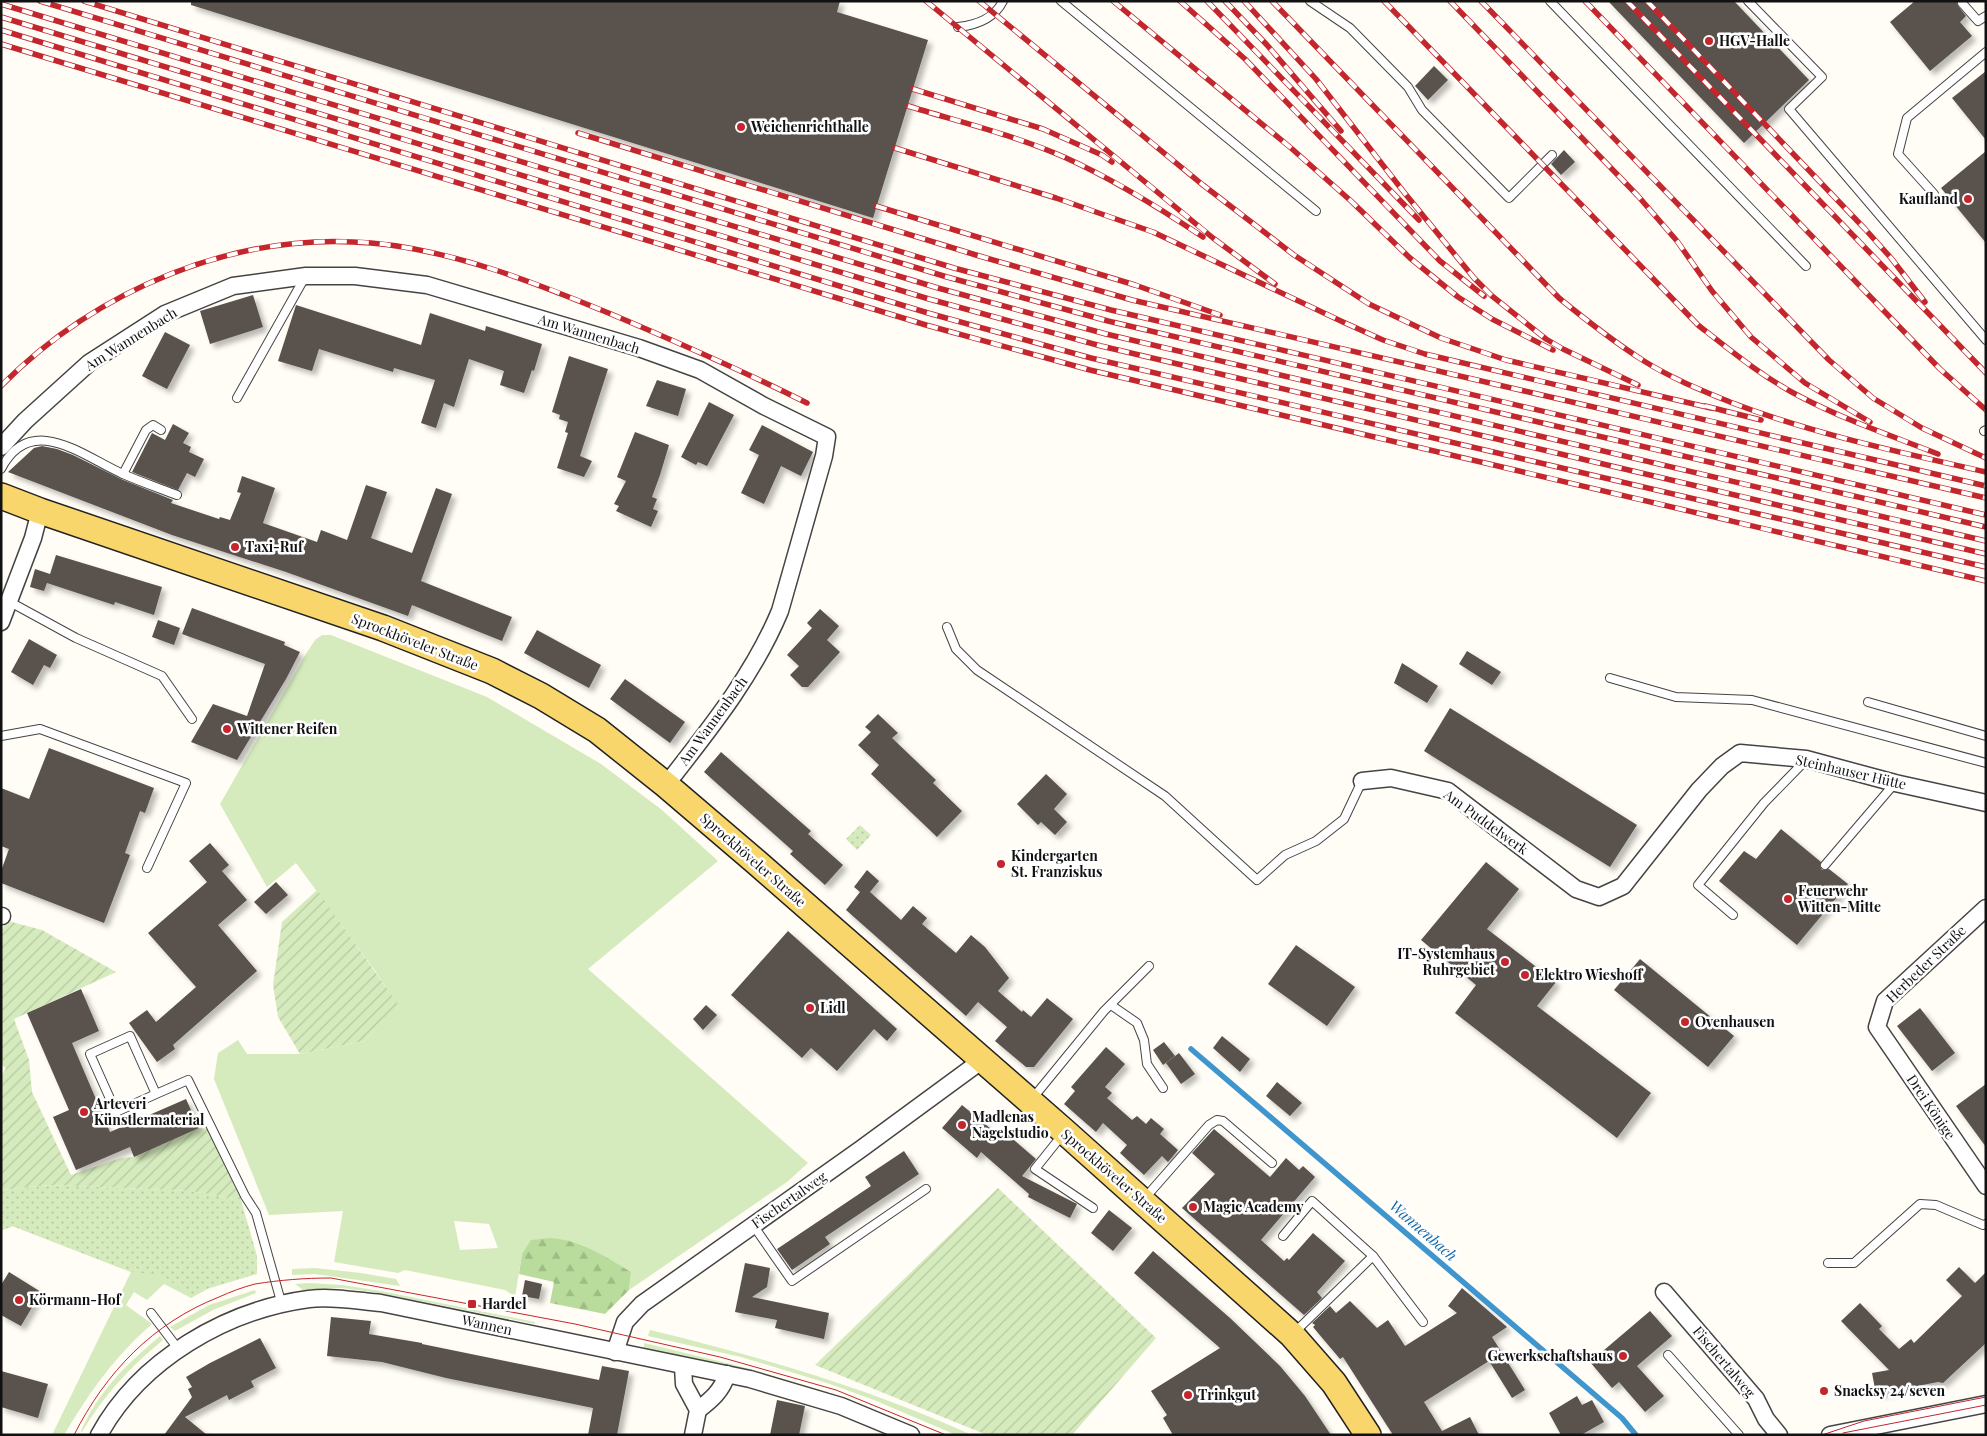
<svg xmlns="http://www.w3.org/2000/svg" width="1987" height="1436" viewBox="0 0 1987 1436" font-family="'Playfair Display',serif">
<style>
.grass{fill:#d5ebbd;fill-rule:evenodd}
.forest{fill:url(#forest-firs)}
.park{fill:url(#park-dots)}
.garden{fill:url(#garden-furrows)}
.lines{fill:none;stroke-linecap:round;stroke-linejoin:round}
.stream{stroke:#3f96cf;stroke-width:5.5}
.building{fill:#5a524d;filter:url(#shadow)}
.service-casing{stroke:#444;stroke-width:10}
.minor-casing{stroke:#444;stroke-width:19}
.primary-casing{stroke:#222;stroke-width:28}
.service{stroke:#fff;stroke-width:8}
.minor{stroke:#fff;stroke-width:16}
.primary{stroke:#f9d66b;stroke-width:25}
.tram{stroke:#c4262e;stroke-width:1}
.rail-casing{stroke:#c4262e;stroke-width:5.5}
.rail{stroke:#fff;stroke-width:4;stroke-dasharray:11;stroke-linecap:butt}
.poi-dot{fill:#c4262e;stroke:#fff;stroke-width:2}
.labels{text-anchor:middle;stroke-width:5;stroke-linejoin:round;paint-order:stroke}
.poi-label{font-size:14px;font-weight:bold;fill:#111;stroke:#fff;text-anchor:start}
.street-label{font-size:14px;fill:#111;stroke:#fff}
.water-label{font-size:15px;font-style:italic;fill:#1768a6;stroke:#fff}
</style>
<defs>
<pattern id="forest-firs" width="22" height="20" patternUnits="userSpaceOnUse" patternTransform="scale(1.25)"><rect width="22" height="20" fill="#b9dc9c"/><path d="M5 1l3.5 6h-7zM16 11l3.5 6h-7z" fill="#9ebc85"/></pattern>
<pattern id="park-dots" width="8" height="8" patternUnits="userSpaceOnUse" patternTransform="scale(1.25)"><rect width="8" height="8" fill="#d5ebbd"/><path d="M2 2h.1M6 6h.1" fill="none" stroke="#b6c8a1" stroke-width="1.8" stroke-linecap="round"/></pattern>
<pattern id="garden-furrows" width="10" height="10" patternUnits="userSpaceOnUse" patternTransform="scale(1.25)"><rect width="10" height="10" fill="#d5ebbd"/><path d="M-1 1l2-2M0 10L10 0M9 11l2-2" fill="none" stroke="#b6c8a1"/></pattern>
<filter id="shadow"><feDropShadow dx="4.5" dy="4.5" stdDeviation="2.5" flood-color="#0004"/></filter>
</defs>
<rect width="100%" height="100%" fill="#fffdf5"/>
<g class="grass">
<path d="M322 635H331L487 697 601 764 662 810 718 861 588 969 808 1163 787 1182 629 1290 631 1272 522 1254 515 1297 505 1290 405 1270 398 1273 334 1262 343 1211 269 1215 214 1079 218 1053 238 1040 247 1054H300L364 1041 397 1004 376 972 296 863 267 887 220 804 306 654 315 640ZM454 1221 489 1224 498 1248 460 1250Z"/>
<path d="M12 1226 160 1228 207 1289 191 1298 164 1284 147 1300 134 1292 126 1305 152 1324C115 1356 89 1393 64 1435H52L131 1272Z"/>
<path d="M315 1268 361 1273 396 1279 400 1286 315 1274 292 1275V1269Z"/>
<path d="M309 1283 342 1285 381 1291 535 1322V1324L380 1293 342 1288 303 1290 295 1284Z"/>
<path d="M255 1290 256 1293 213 1310 175 1331 170 1327 209 1305Z"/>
<path d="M650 1330C761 1357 868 1388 972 1435H956L874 1400 830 1384 741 1357 648 1336Z"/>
<path d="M160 1336 163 1340C130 1367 104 1395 82 1432L81 1431C100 1389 126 1365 160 1336Z"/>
<path d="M644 1343 739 1366 828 1392 827 1394 738 1369 644 1348Z"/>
</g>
<path class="forest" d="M550 1238C581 1240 606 1257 631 1272L629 1290 605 1314 550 1303 554 1282 519 1274 522 1254 531 1240Z"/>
<g class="park">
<path d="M860 825 871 835 857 850 846 839Z"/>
<path d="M51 1185 191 1191 241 1200 257 1256V1274L207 1289 191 1298 163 1275 131 1272 13 1226 1 1231V1190Z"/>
</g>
<g class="garden">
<path d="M317 890 398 1004 364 1041 300 1054 278 1017 273 985 282 922Z"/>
<path d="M8 921 42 930 116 972 14 1019 29 1060 32 1092 71 1175 121 1158 134 1157 199 1128 208 1129 241 1200 191 1191 51 1185 1 1190V1077L6 1068 1 1065V930Z"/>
<path d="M998 1188 1156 1338 1072 1435H987L815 1365Z"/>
</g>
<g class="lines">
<path class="stream" d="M1191 1049 1622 1418 1636 1435"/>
</g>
<g class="building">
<path d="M191 1H840L837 12 928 40 873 218 191 5Z"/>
<path d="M1608 1H1734L1809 80 1744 143Z"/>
<path d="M1915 1H1957L1958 6 1966 16 1960 22 1972 36 1930 71 1890 22Z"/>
<path d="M1434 66 1448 80 1428 100 1415 86Z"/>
<path d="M1986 71V140L1952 98Z"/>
<path d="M1564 150 1575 162 1561 175 1551 164Z"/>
<path d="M1986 151V243L1941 188Z"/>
<path d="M253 295 263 327 210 344 200 311Z"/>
<path d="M296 305 421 345 430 313 485 331 486 326 542 344 534 371 532 370 524 393 500 385 504 371 469 359 454 407 444 403 436 428 421 423 435 380 394 368 393 372 319 349 312 371 278 361Z"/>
<path d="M165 332 190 345 167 389 142 376Z"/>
<path d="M569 356 608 369 580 456 592 461 584 477 557 468 568 433 565 432 568 422 559 419 560 415 552 412Z"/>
<path d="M657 380 686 389 678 416 646 406Z"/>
<path d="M709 402 734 415 707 466 698 462 696 465 681 457Z"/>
<path d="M173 424 189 433 183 443 191 447 189 452 204 459 195 477 187 473 178 490 132 472 152 433 165 440Z"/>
<path d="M762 425 813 452 801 476 781 466 764 504 741 493 759 455 749 450Z"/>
<path d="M635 432 669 445 660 475 652 497 657 499 653 509 658 511 651 527 616 511 619 506 614 504 626 481 617 477Z"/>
<path d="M42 446 57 449 73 455 121 479 173 500 171 503 219 519 220 517 230 520 241 493 237 492 242 476 275 488 263 523 317 542 321 530 347 540 366 485 387 492 371 538 412 553 436 488 452 494 421 581 512 617 502 641 412 605 408 616 286 572 172 535 8 472 34 448Z"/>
<path d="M56 555 162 587 154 615 115 602 114 605 47 583 44 591 30 587 35 569 50 574Z"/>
<path d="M192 608 285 642 284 645 300 652 286 679 237 760 191 742 213 704 247 716 265 664 182 634Z"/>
<path d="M820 609 839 626 827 640 840 652 808 687H802L790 675 799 666 787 655 812 628 807 623Z"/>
<path d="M158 620 180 628 174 645 152 637Z"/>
<path d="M537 630 601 665 589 688 524 653Z"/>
<path d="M29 639 57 655 50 668 44 665 33 685 11 672Z"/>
<path d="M1467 651 1501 672 1492 685 1459 664Z"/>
<path d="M1402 663 1438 686 1427 703 1394 683Z"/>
<path d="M625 679 685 722 670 743 610 699Z"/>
<path d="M1450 708 1637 825 1610 867 1424 751Z"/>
<path d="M878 714 898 733 892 738 936 780 933 783 962 811 937 837 871 774 879 765 858 745 871 732 865 727Z"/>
<path d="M49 748 154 788 145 813 140 811 125 853 130 855 104 923 1 883V871L9 849 1 846V788L29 799Z"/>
<path d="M721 752 811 831 808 834 843 865 825 885 790 854 793 851 704 772Z"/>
<path d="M1046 774 1067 794 1054 809 1067 822 1055 835 1041 822 1038 825 1017 804Z"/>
<path d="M1781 829 1821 862 1820 866 1822 870 1829 869 1848 884 1797 945 1719 881 1744 851 1756 859Z"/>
<path d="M210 843 229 865 222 871 247 900 218 925 257 971 173 1045 175 1049 157 1062 129 1023 147 1010 156 1022 196 987 148 933 207 882 189 861Z"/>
<path d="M1486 862 1519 889 1487 929 1556 982 1537 1006 1651 1093 1617 1138 1455 1013 1476 985 1421 940Z"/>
<path d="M867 870 879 881 870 892 901 920 913 906 927 918 922 924 956 953 971 935 985 947 1009 978 998 991 1022 1012 1023 1010 1031 1017 1047 998 1073 1019 1034 1067H1026L995 1041 1007 1027 978 1002 966 1016 846 910 860 892 854 887Z"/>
<path d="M276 882 288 895 266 914 254 902Z"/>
<path d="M788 931 897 1029 887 1041 874 1029 837 1071 811 1048 802 1058 731 995Z"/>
<path d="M1296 945 1355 987 1327 1026 1268 984Z"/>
<path d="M1640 959 1734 1036 1708 1067 1614 990Z"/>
<path d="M81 989 99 1031 72 1043 110 1132 186 1099 199 1128 134 1157 130 1147 76 1170 53 1117 69 1110 27 1013Z"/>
<path d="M706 1005 717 1015 703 1030 693 1019Z"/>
<path d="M1920 1008 1955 1053 1932 1071 1897 1026Z"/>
<path d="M1222 1036 1250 1059 1240 1072 1213 1048Z"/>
<path d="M1164 1042 1175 1056 1163 1065 1153 1050Z"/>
<path d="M1106 1047 1125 1064 1105 1087 1112 1093 1107 1098 1132 1120 1137 1116 1146 1124 1151 1118 1164 1129 1160 1134 1178 1150 1168 1162 1162 1156 1144 1175 1120 1153 1127 1145 1103 1123 1096 1132 1064 1104 1075 1091 1071 1087Z"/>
<path d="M1179 1053 1195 1074 1181 1084 1166 1063Z"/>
<path d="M1277 1082 1302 1103 1290 1116 1266 1096Z"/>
<path d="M1986 1084V1147L1956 1106Z"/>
<path d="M962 1105 997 1134 1001 1129 1036 1159 1022 1176 1077 1204 1070 1218 1028 1197 1029 1194 981 1152 977 1158 942 1128Z"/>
<path d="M1214 1129 1270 1177 1286 1158 1299 1170 1303 1166 1315 1177 1261 1240 1284 1261 1287 1258 1289 1260 1313 1233 1345 1261 1317 1292 1322 1298 1304 1315 1182 1208 1215 1174 1192 1153Z"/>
<path d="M904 1151 919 1174 825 1237 830 1244 792 1270 777 1249 871 1186 865 1177Z"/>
<path d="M1109 1210 1132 1228 1113 1251 1091 1233Z"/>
<path d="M1153 1251 1230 1318 1280 1366 1305 1396 1331 1435H1173L1163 1418 1167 1415 1151 1391 1220 1348 1134 1273Z"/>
<path d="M745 1263 770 1268 767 1287 752 1297 829 1313 824 1339 775 1328 777 1320 735 1312Z"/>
<path d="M1959 1267 1975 1283 1986 1272V1343L1943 1383 1938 1382 1876 1394 1872 1373 1889 1370 1841 1321 1860 1303 1882 1326 1879 1329 1899 1349 1911 1339 1914 1343 1962 1296 1946 1280Z"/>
<path d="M9 1272 41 1292 21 1326 1 1315V1285Z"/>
<path d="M525 1280 542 1284 539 1299 522 1296Z"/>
<path d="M1462 1288 1507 1327 1492 1337 1525 1390 1512 1398 1489 1361 1424 1402 1442 1431 1470 1417 1479 1435H1393L1343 1357 1340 1359 1313 1327 1315 1325 1312 1323 1330 1306 1336 1313 1350 1301 1377 1328 1388 1320 1405 1346 1457 1313 1448 1306Z"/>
<path d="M1650 1311 1672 1336 1637 1366 1664 1396 1645 1412 1619 1382 1612 1388 1590 1362Z"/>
<path d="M331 1317 371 1321 369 1334 422 1343V1344L599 1380 602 1366 629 1371 617 1435H588L593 1408 446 1378 382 1362 327 1356Z"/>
<path d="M260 1338 276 1368 251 1381 254 1387 229 1400 227 1395 185 1417 207 1435H164L192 1397 188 1389 192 1387 186 1377 210 1363Z"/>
<path d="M1 1371 48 1384 38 1418 1 1407Z"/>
<path d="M1577 1396 1582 1405 1592 1400 1604 1422 1581 1435H1561L1549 1413Z"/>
<path d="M777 1400 805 1406 799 1435H770Z"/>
</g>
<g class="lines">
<defs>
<g id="service">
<path d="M1061 1 1316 211"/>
<path d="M1310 1 1350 28 1408 87 1422 110 1509 198 1552 155"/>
<path d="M1550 1 1806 266"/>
<path d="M1748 1 1822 77 1789 109 1986 340"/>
<path d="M1962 3 1978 21 1986 16"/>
<path d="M958 27C977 25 994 19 1003 1"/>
<path d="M1934 194 1898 154 1907 118 1986 52"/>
<path d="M237 398 305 277"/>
<path d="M1984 431 1986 430"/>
<path d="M1 469C31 411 84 457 123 474 141 482 159 488 177 495"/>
<path d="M123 474 146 430 153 425 161 430"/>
<path d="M10 602 76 638 162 676 192 719"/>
<path d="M947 627 956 649 977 670 1165 796 1257 880 1285 855 1316 841 1344 819 1362 781"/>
<path d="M1610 678 1676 697 1752 700 1986 763"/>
<path d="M1868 702 1986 736"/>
<path d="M1 736 40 729 186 783 147 868"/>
<path d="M1825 865 1895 783"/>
<path d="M1733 915 1698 885 1764 803 1805 761"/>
<path d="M1111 1005 1137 1023 1144 1040 1147 1064 1163 1088"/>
<path d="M156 1094 116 1112 90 1054 130 1036 156 1094 188 1080 245 1196 256 1213 282 1305"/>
<path d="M1032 1099 1104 1011 1149 966"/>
<path d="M1063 1134 1035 1169 1093 1208"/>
<path d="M1145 1198 1209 1125 1217 1120 1223 1121 1272 1163"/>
<path d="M753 1225 792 1281 926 1189"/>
<path d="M1283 1236 1312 1201 1373 1256"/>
<path d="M1828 1263H1854L1920 1204 1936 1205 1983 1225 1986 1224"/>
<path d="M151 1313 179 1350"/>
<path d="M1295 1332 1373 1256 1423 1322"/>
<path d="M1668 1355 1739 1435"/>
</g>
<g id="minor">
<path d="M1 447 25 421 89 363 165 314 233 286 306 276H355L427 285 639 348 700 370 764 406 827 437 824 456 780 611C753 676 708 731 666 785"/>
<path d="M1 622 33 538 40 511"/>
<path d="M1362 781 1391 778 1448 791 1576 889 1599 897 1623 886 1699 790 1722 766 1740 753 1806 759 1895 783 1986 803"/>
<path d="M1986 908 1885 1001 1877 1027 1986 1186"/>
<path d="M1 916H2"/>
<path d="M1664 1292 1756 1399 1766 1419 1779 1435"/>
<path d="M615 1352 625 1322 642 1304 861 1149 981 1061"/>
<path d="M683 1366 684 1384 698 1410 693 1435"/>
<path d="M698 1410C711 1400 722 1391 727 1374"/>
<path d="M99 1435C140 1360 226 1310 309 1299 332 1296 358 1301 381 1303L750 1379 841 1406 911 1435"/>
<path d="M1830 1435 1986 1404"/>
</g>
<path id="primary" d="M1 496 40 511 383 628 492 671 541 696 597 730 666 785 755 861 1065 1132 1292 1335 1334 1383 1368 1435"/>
</defs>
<use href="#service" class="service-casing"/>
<use href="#minor" class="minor-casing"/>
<use href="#primary" class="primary-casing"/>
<use href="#service" class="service"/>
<use href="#minor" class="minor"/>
<use href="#primary" class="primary"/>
<g class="tram">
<path d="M1843 1433 1986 1405"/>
<path d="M74 1435C106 1372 153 1323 219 1297 230 1292 243 1287 255 1284 280 1280 305 1278 331 1278L575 1324 720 1357 836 1390 946 1435"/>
<path d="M1822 1435 1864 1421 1986 1397"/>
</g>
<defs>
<g id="rail">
<path d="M40 1 947 277 1108 321 1986 527"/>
<path d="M84 1 954 268 1111 310 1986 515"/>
<path d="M926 1 1213 238 1275 284"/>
<path d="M979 1 1203 185 1294 255 1369 304 1441 338 1506 360 1711 408"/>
<path d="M1113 1 1291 148 1351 201 1410 258 1458 297 1492 319 1553 350"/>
<path d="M1180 1 1245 59 1440 261 1484 296"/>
<path d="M1207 1 1419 220"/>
<path d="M1225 1 1267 45 1341 131"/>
<path d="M1244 1 1316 79 1403 191 1474 278 1492 296 1546 339 1563 349 1638 385"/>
<path d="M1272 1 1559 298C1586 320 1614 342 1644 361 1671 378 1701 390 1730 402 1813 434 1899 452 1986 472"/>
<path d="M1384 1 1698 325C1731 351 1764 378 1801 397 1845 420 1892 436 1938 454"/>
<path d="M1450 1 1638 196 1677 241 1712 291 1751 337 1805 383 1870 422"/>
<path d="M1481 1 1829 360 1873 398 1922 428 1986 458"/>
<path d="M1585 1 1940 369 1986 410"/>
<path d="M1627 1 1986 373"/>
<path d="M1647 1 1865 229 1891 258 1925 302"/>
<path d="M1 4 938 288 1106 334 1986 541"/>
<path d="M1 17 929 299 1101 346 1986 554"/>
<path d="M1 30 928 313 1091 358 1986 567"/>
<path d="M1 44 926 325 1090 370 1986 581"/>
<path d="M913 89 1043 129 1102 155 1112 162"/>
<path d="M908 106C960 122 1014 135 1064 157 1113 179 1158 207 1203 237"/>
<path d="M578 133 976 255 1132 300 1986 498"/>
<path d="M895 148 1056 198 1153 232 1343 322 1383 340 1425 354 1986 486"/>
<path d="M876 206 1135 285 1220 315"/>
<path d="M1 386C96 290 235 231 371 243 453 250 536 283 611 314 677 342 743 371 807 403"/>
<path d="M1705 406 1761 420"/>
</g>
</defs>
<use href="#rail" class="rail-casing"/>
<use href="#rail" class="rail"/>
</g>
<g class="poi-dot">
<circle cx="1709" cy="41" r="5"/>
<circle cx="741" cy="127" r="5"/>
<circle cx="1968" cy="199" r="5"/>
<circle cx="235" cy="547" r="5"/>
<circle cx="227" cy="729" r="5"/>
<circle cx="1001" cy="864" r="5"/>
<circle cx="1788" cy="899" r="5"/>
<circle cx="1505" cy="962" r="5"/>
<circle cx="1525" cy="975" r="5"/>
<circle cx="810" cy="1008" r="5"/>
<circle cx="1685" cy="1022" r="5"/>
<circle cx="84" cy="1112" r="5"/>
<circle cx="962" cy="1125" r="5"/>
<circle cx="1193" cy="1207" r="5"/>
<circle cx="19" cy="1300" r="5"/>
<rect x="467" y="1299" width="10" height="10" rx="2.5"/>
<circle cx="1623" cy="1356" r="5"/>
<circle cx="1824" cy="1391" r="5"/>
<circle cx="1188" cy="1395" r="5"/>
</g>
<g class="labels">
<g class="poi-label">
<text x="1719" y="46">HGV-Halle</text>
<text x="751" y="132">Weichenrichthalle</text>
<text x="1958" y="204" text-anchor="end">Kaufland</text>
<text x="245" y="552">Taxi-Ruf</text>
<text x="237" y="734">Wittener Reifen</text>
<text x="1011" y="861">Kindergarten<tspan x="1011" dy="16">St. Franziskus</tspan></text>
<text x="1798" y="896">Feuerwehr<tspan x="1798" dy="16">Witten-Mitte</tspan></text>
<text x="1495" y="959" text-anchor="end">IT-Systemhaus<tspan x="1495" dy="16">Ruhrgebiet</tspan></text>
<text x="1535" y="980">Elektro Wieshoff</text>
<text x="820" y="1013">Lidl</text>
<text x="1695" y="1027">Ovenhausen</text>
<text x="94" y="1109">Arteveri<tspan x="94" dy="16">Künstlermaterial</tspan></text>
<text x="972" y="1122">Madlenas<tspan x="972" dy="16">Nagelstudio</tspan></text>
<text x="1203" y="1212">Magic Academy</text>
<text x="29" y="1305">Körmann-Hof</text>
<text x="482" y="1309">Hardel</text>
<text x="1613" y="1361" text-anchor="end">Gewerkschaftshaus</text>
<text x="1834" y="1396">Snacksy 24/seven</text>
<text x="1198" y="1400">Trinkgut</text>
</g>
<g class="street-label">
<text transform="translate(589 334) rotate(17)" y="5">Am Wannenbach</text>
<text transform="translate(131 339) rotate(-32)" y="5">Am Wannenbach</text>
<text transform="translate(415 642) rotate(21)" y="5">Sprockhöveler Straße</text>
<text transform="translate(713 721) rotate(-54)" y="5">Am Wannenbach</text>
<text transform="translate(1851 772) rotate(13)" y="5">Steinhauser Hütte</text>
<text transform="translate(1486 822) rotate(36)" y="5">Am Puddelwerk</text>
<text transform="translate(753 860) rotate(41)" y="5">Sprockhöveler Straße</text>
<text transform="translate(1926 964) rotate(-44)" y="5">Herbeder Straße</text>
<text transform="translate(1931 1107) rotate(56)" y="5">Drei Könige</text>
<text transform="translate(1114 1176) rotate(41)" y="5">Sprockhöveler Straße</text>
<text transform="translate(789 1200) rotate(-35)" y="5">Fischertalweg</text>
<text transform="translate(487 1325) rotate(12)" y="5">Wannen</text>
<text transform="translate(1724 1362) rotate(50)" y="5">Fischertalweg</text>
</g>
<g class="water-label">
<text transform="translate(1423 1231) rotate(41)" y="5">Wannenbach</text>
</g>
</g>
<rect width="1987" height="1436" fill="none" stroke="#111111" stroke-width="5"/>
</svg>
